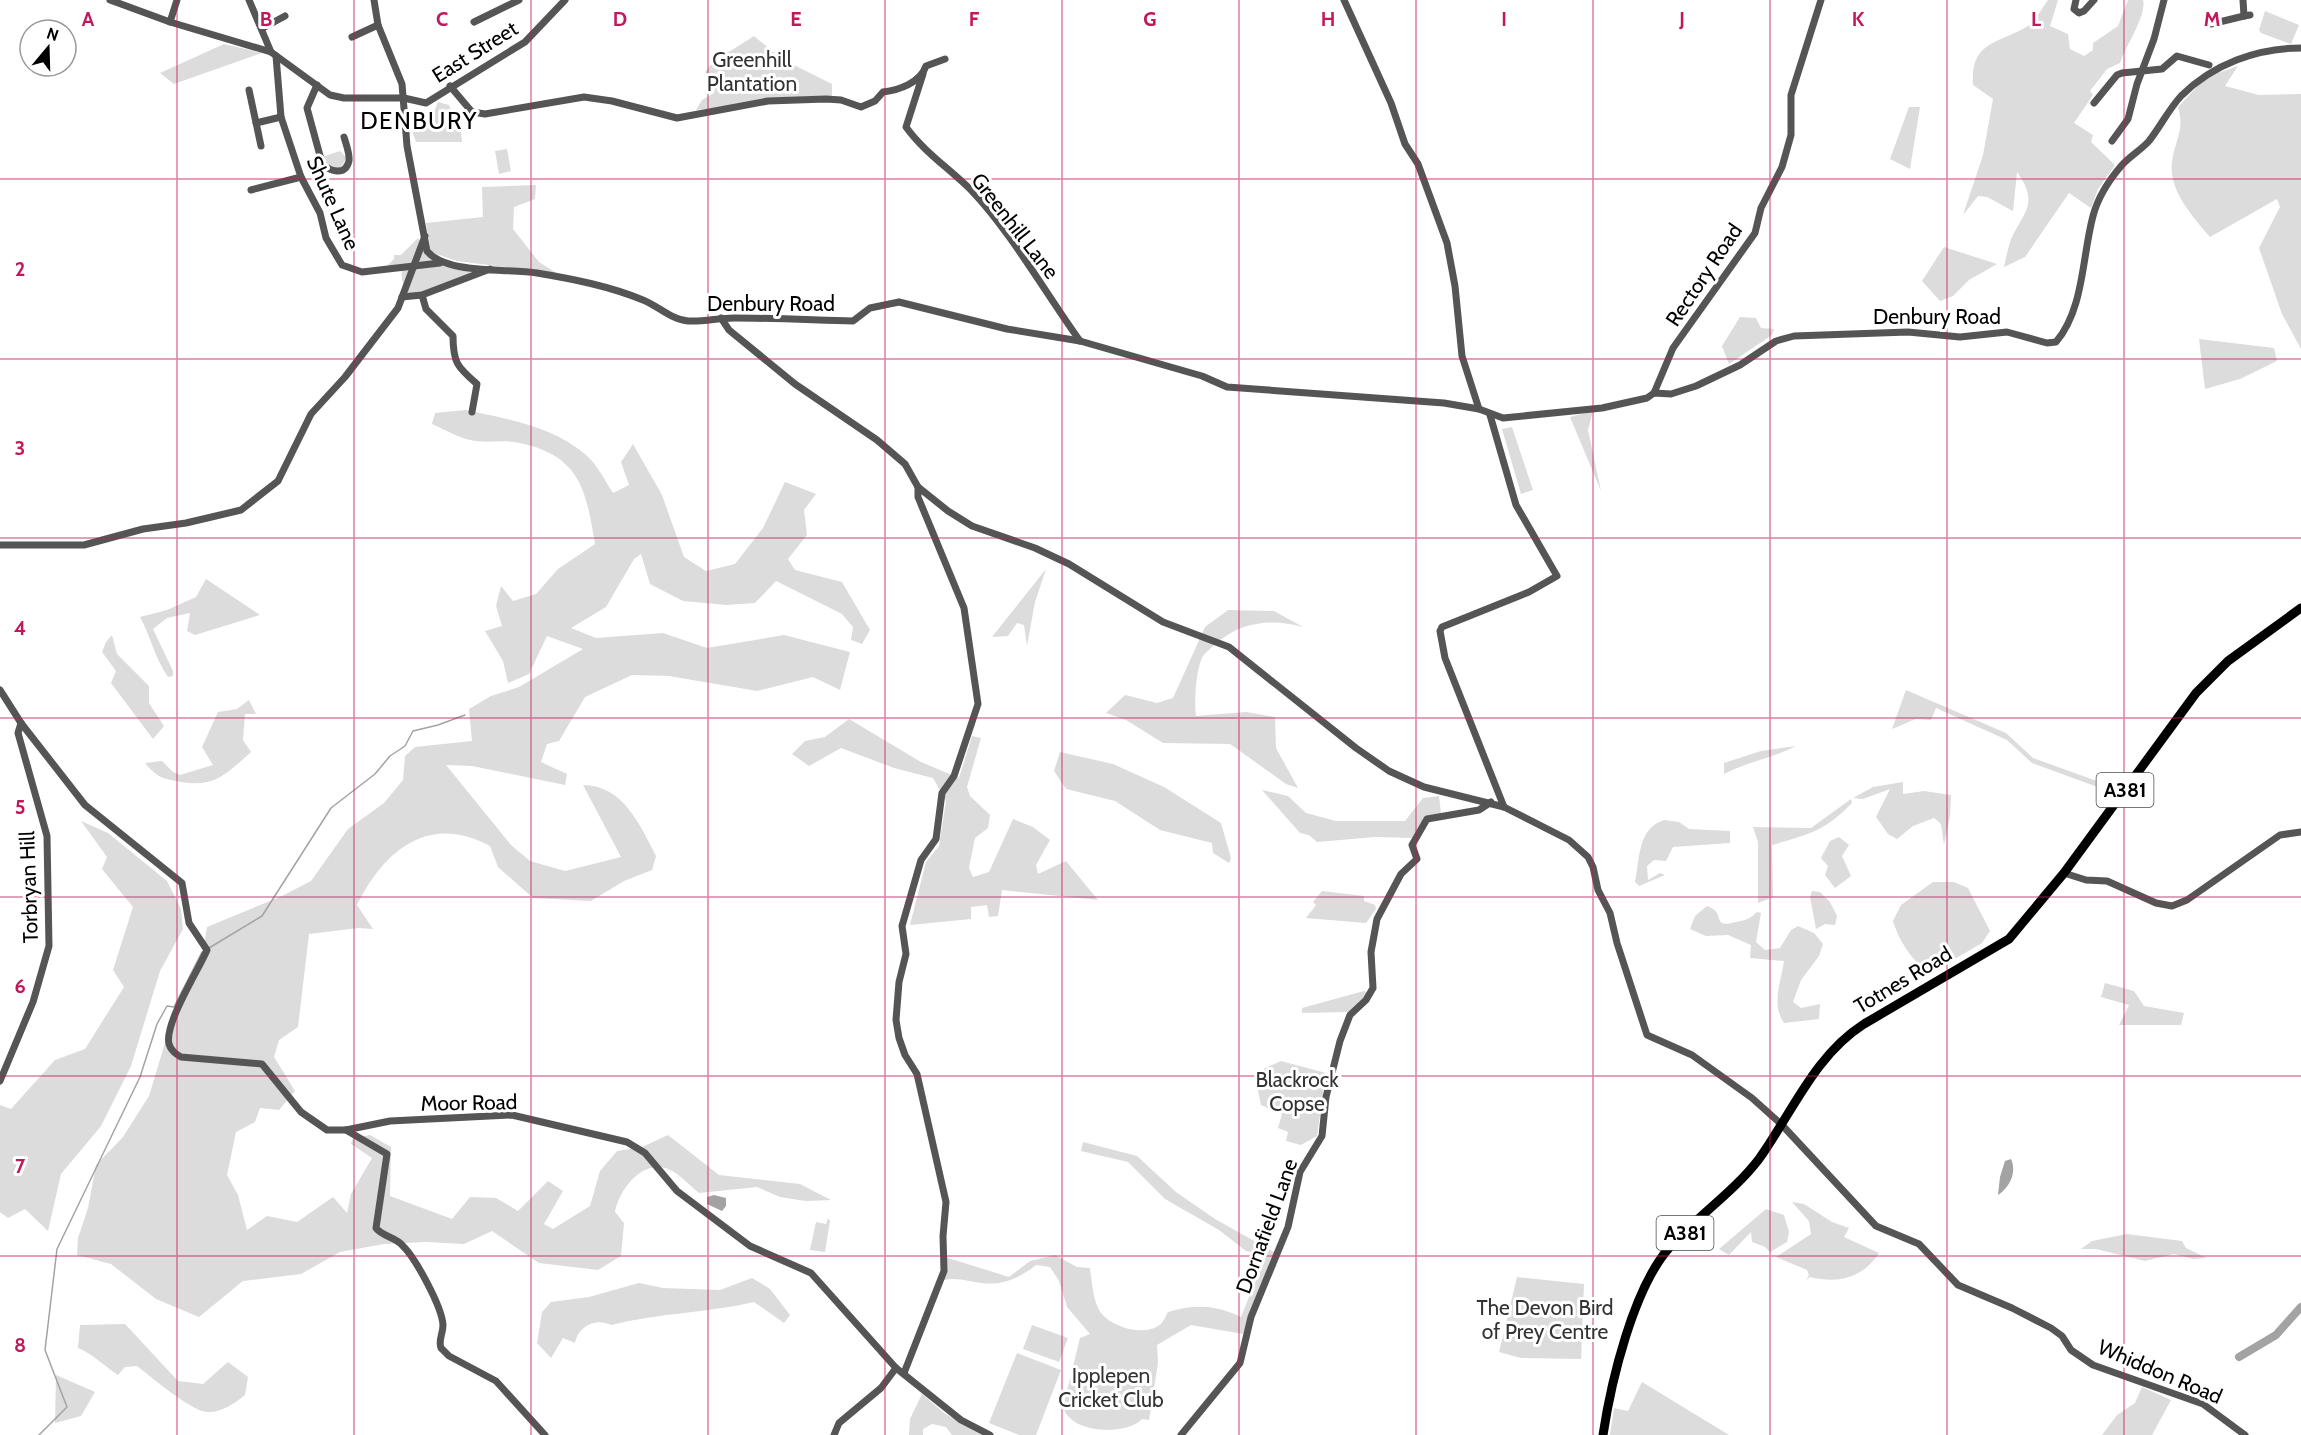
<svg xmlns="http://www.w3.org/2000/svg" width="2301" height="1435" viewBox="0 0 2301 1435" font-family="Cabin,sans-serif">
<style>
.green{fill:#dcdcdc}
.water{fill:#a3a3a3}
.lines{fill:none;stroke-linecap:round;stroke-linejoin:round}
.stream{stroke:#a3a3a3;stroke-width:1.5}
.river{stroke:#a3a3a3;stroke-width:8}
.minor{stroke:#555;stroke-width:7}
.major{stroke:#000;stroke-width:9}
.grid{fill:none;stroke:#c2185b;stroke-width:1.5;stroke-opacity:0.55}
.labels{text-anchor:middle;stroke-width:6;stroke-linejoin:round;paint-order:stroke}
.shield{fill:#fff;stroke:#4c4c4c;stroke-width:1.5}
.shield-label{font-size:20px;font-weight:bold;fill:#000}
.street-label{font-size:21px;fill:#000;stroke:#fff}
.park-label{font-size:21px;fill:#333;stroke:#fff}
.quarter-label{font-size:24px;letter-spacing:1.5px;fill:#000;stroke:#fff}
.grid-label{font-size:20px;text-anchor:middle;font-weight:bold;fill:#c2185b;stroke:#fff;stroke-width:6;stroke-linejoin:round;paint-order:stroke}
</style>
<rect width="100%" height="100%" fill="#fff"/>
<g class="green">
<path d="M2048 0H2058L2050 26 2068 34 2070 49 2084 56 2093 50V43L2118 26 2128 0H2143C2147 15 2126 45 2120 63L2107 69 2090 91 2093 95 2074 123 2093 135 2091 142 2115 165 2098 189 2091 208 2069 193 2025 257 2004 267C2006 258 2008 248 2011 239 2025 210 2039 203 2017 172L2013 211 1987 197 1978 196 1963 215 1983 155 1993 99 1973 85C1970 41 1998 44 2028 26 2036 20 2042 8 2048 0Z"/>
<path d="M2265 11 2299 25 2291 44 2261 33 2259 30Z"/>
<path d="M754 36 782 59 832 84V96L696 110 702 100 714 93 715 87 705 72 713 62Z"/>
<path d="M224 44 262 53 174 84 160 73Z"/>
<path d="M2238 66 2225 86 2259 95 2301 94V349L2282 314 2259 248 2280 207 2277 199 2210 237C2193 217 2168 190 2172 162 2175 139 2185 131 2178 107L2206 77Z"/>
<path d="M438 102 449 105 455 121H460L462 142H416L411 127 412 113 434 112Z"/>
<path d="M1909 107H1920L1910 169 1890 159Z"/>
<path d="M507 149 511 171 499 174 495 151Z"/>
<path d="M340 151 347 158 340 168H328L322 157Z"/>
<path d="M536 185 535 199 514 207 513 229 539 262 558 274 457 261 431 252 426 223 483 217 482 187Z"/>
<path d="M418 238 423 244 425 254C442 268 461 268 482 271L424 292 409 294 402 280 401 265 388 267V265L394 259V255H401Z"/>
<path d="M1944 247 1997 264 1969 280 1953 296 1940 301 1922 281Z"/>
<path d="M1740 317 1756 318 1761 328 1774 329 1772 335 1729 364 1722 346Z"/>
<path d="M2199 339 2274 348 2277 361 2240 379 2205 389Z"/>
<path d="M466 410C507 419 553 426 586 455 597 464 605 481 613 493L629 485 621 462 633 444 662 495 684 557 706 571 735 564 763 528 785 482 816 494 804 510 807 535 788 559 795 570 842 582 870 630 862 644 851 640 853 627 842 614 776 581 755 603 726 605 683 601 650 584 641 554 634 559 606 607 571 628 596 638 663 633 707 648 784 635 850 652 840 690 813 677 757 691 669 676 632 675 585 697 559 741 547 744 541 762 567 774 565 785 472 766 446 765 511 845 530 861 565 871 621 857 583 785C623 785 640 825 656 856L652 870 624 881 591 901 533 898 498 867 490 846C429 813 384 850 357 905L373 929 358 928 309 934 298 1027 279 1040 274 1057 295 1091 279 1110 260 1108 255 1122 236 1132 227 1175 238 1195 247 1230 267 1216 297 1222 333 1197 347 1213 351 1194 372 1158 351 1144 353 1138 370 1135 391 1147 390 1196 452 1219 470 1197 496 1198 518 1211 548 1181 563 1191 544 1224 553 1229 590 1206 600 1171 617 1151 642 1147 668 1135 719 1175 800 1184 831 1200 806 1201 780 1197 757 1187 699 1193C690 1186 679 1173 668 1169 642 1159 619 1190 615 1212L624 1223 621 1256 598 1270 539 1263 492 1231 464 1244 426 1242 384 1244 340 1252 301 1274 243 1281 199 1317 156 1299 111 1264 77 1255 78 1238 88 1208 96 1165 123 1137 149 1096 180 993 201 961 207 927 282 896 311 881 348 829 384 803 403 780 405 756 415 747 472 741 469 709 491 696 519 687 583 649 547 636 529 674 508 683 503 661 485 631 502 626 496 606 501 586 513 601 536 594 558 569 595 544C586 491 581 456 520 443 504 439 486 444 470 440 457 437 444 429 432 424L435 413Z"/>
<path d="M1593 411 1588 430 1601 491 1570 417Z"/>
<path d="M1512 427 1533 490 1521 494 1502 429Z"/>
<path d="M1046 569 1035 602 1027 646 1024 625 1017 623 1008 636 992 637Z"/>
<path d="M206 579 260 615 195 635 187 631 190 613 167 618 153 629 173 671V676L168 677C155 659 151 637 140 617L167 610 196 597Z"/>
<path d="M1228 610 1274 611 1303 627C1270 618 1239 622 1213 646 1210 649 1205 653 1203 656 1196 668 1194 702 1196 716L1246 712 1275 717 1276 748 1298 788 1286 784 1230 744 1163 743 1126 720 1106 713 1125 695 1157 703 1173 698 1205 627Z"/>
<path d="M112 635 117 654 149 686V703L164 726 153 739 111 683 116 671 102 652 106 642Z"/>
<path d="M1906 690 2006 733 2033 758 2119 789 2114 793 2032 763 2007 740 1936 708 1931 720 1916 719 1892 729Z"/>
<path d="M249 700 256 714H245L243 740 251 752C227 773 215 788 181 782 161 778 158 778 145 763L162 761 173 772 180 775 213 765 202 747 218 712 237 709Z"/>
<path d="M849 719 921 762 959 778 972 736 981 738 967 787 970 796 990 815 988 828 975 838 969 868 973 877 989 872 1013 819 1033 827 1050 840 1036 865 1038 874 1066 861 1098 900 1002 890 998 916 989 917 987 905 971 907V919L910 925 926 862 939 846 946 801 933 778 894 768 841 748 809 766 792 754 805 741 825 737Z"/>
<path d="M1796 746C1772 758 1747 762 1724 774V763L1761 751Z"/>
<path d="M1060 752 1113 764 1164 787 1221 823 1231 858 1229 863 1213 853 1212 843 1160 830 1115 801 1066 789 1054 771Z"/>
<path d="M1903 782V794L1924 791 1951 795 1950 816 1944 845 1941 824 1934 818 1913 826 1897 839 1888 834 1876 817 1890 789 1863 799 1853 798 1873 787Z"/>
<path d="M1262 790 1288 796 1306 813 1336 821H1405L1423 798 1439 796 1441 813 1421 823 1412 838 1375 837 1317 842 1309 835 1300 833Z"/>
<path d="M1851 799 1852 803C1824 832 1809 834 1772 845L1773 897 1758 903V842L1753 827 1811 828Z"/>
<path d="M1664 820 1679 822 1689 829 1730 831V843L1673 847 1666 861 1654 860 1647 866 1648 880 1660 873 1665 875 1639 886 1635 882C1640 859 1637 829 1664 820Z"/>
<path d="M81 821 108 833 167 881 181 909 183 929 160 971 131 1066 101 1126 61 1174 48 1231 25 1209 8 1218 0 1212V1105L11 1109 55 1060 85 1049 124 987 113 970 133 907 102 869 107 857Z"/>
<path d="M1839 837 1849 845 1842 856 1851 876 1835 888 1825 875 1828 866 1821 858 1830 841Z"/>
<path d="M1933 882H1954L1968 888 1990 931 1982 943 1931 973C1913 963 1899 941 1893 921L1901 905Z"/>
<path d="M1322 891 1364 896V901L1375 905 1376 909 1366 923 1306 918 1316 905 1313 902Z"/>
<path d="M1812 891 1820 892 1830 902 1837 916 1835 925 1825 924 1816 929 1810 897Z"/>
<path d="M1707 906C1728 913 1709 929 1736 922 1746 920 1748 920 1757 912L1761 913 1756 942 1765 950 1780 948 1791 930 1798 926 1814 933 1823 944 1819 956 1801 980 1793 1002 1801 1008 1820 1004 1819 1019 1784 1023C1771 1005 1781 982 1784 961L1750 958 1751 945 1728 935 1706 936 1690 929 1695 916Z"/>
<path d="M2105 983 2134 991 2144 1006 2184 1013 2181 1025H2119L2129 1005 2101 997Z"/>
<path d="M1364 991 1369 993 1348 1012 1302 1013V1008Z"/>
<path d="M1281 1061 1326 1073 1317 1136 1301 1145 1286 1141 1288 1132 1278 1128 1282 1114 1261 1105 1258 1091 1261 1070Z"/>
<path d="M1083 1142 1137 1156 1176 1192 1215 1219 1274 1252 1243 1334 1191 1325 1157 1345 1158 1363 1149 1420 1142 1419C1128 1435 1071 1435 1063 1407L1080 1338 1090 1334 1067 1307 1059 1281 1050 1267 1036 1265C1021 1277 1003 1286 982 1283 969 1282 958 1277 944 1280L945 1257 1009 1277 1030 1261 1055 1255 1077 1267 1090 1268C1092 1282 1093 1302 1101 1313 1113 1328 1145 1337 1161 1324 1164 1321 1166 1315 1168 1312 1195 1304 1216 1305 1241 1317L1266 1255 1246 1251 1219 1230 1165 1199 1128 1162 1081 1151Z"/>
<path d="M1792 1202 1804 1204 1832 1222 1849 1228 1844 1237 1879 1253C1863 1278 1838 1284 1810 1277L1806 1280 1809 1275 1807 1270 1776 1257 1811 1234 1809 1221Z"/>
<path d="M1766 1209 1784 1215 1789 1232 1787 1242 1770 1252 1765 1247 1752 1242 1751 1232 1729 1255 1719 1249Z"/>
<path d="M828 1218 830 1221 825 1252 810 1250 816 1222 826 1224Z"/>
<path d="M2127 1234 2182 1241 2186 1248 2207 1258 2193 1259 2174 1254 2145 1261 2096 1249H2081L2092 1241Z"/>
<path d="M1517 1277 1584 1284 1581 1359 1521 1358 1499 1352Z"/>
<path d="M752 1278 770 1289 790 1315 784 1323 754 1302C707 1313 658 1313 611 1325 594 1317 578 1328 575 1343L563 1338 551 1358 537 1343 542 1312 551 1302 589 1297 639 1283 663 1288 720 1290Z"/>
<path d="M125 1324 178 1381 203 1384 228 1362 248 1377 245 1395C235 1403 221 1413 207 1412 191 1411 150 1376 137 1366L125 1367 118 1375C104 1366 93 1354 78 1348L80 1325Z"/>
<path d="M1032 1325 1068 1338 1059 1362 1023 1349Z"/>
<path d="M1017 1353 1061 1370 1036 1435H1019L989 1423Z"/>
<path d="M56 1375 95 1392 81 1416 55 1423Z"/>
<path d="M1642 1382 1729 1435H1610L1614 1408 1628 1411Z"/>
<path d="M2142 1387 2171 1400 2152 1435H2102L2117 1415 2135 1403Z"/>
<path d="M922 1394 944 1413 981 1435H952L946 1427 932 1424 923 1429V1435H909L910 1419Z"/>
</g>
<g class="water">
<path d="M2011 1159C2017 1172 2010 1187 1998 1195L2000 1177 2005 1161Z"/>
<path d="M714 1195 726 1198V1206L722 1211 707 1204V1197Z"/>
</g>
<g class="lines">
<g class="stream">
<path d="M209 948 262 916 331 808 375 774 390 756 405 746 413 731 438 725 465 715"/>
<path d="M39 1435 67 1407 45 1350 57 1249 140 1077 157 1024 167 1006 174 1007 202 952"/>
</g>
<path class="river" d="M2239 1357 2276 1335 2301 1307"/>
<g class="minor">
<path d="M110 0 170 22 271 52 330 95 344 98H404L426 103 525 42 565 0"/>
<path d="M249 0 271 52"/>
<path d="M374 0 378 25 402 84 407 146 427 251C447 275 507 268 537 273 573 279 609 286 643 300 658 306 672 320 688 321 703 322 719 318 734 318 774 318 813 320 853 321L870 308 899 302 1007 329 1080 341 1202 376 1227 387 1444 403 1479 409 1503 418 1602 408 1647 398 1654 393 1671 394 1696 386 1740 365 1776 341 1794 336 1908 332 1960 337 2007 332 2047 343 2056 342C2084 309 2082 257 2093 216 2098 197 2109 180 2122 165 2130 156 2141 150 2149 141 2160 127 2169 109 2181 96 2213 64 2257 48 2301 48"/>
<path d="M1344 0 1391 103 1405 144 1418 164 1447 243 1455 286 1462 356 1479 409"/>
<path d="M2076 0 2074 9 2079 13 2084 11 2094 0"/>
<path d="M2243 0 2244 16 2250 15"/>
<path d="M170 22 177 0"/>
<path d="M474 22 519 0"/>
<path d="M2211 24 2244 16"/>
<path d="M263 28 285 16"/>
<path d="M352 37 378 25"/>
<path d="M276 56 281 117 301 177 320 213 326 238 342 265 362 272 440 263"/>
<path d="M923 74 906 127C924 152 950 169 972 191 1011 232 1046 294 1080 341"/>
<path d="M317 85 307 108 322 163C329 171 345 177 349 161 350 154 346 144 344 137"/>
<path d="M450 86 472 112 485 114 584 97 612 101 677 118 768 101 826 99 841 100 861 107 875 101 883 92C899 90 920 83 926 66L945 59"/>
<path d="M249 90 261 146"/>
<path d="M2094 103 2117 75 2122 73 2162 69 2177 56 2209 65"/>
<path d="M256 123 281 117"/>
<path d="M2112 141 2128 119 2137 84 2154 39 2164 0"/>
<path d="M251 190 301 177"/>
<path d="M422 295 426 309 453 336C453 362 457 367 477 384L472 412"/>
<path d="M402 297 422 295 490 269"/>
<path d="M721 318 729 330 795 384 877 440 905 464 918 487 948 511 972 526 1035 548 1069 564 1163 622 1229 647 1356 748 1389 771 1424 787 1504 807 1569 840 1588 857 1593 867 1598 890 1610 913 1617 943 1647 1035 1692 1055 1752 1098 1782 1125 1876 1226 1919 1244 1958 1285 2012 1308 2051 1328 2062 1336 2071 1350 2093 1365 2203 1404 2245 1435"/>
<path d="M1654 393 1673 348 1755 233 1761 208 1782 167 1791 135V95L1821 0"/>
<path d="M1490 415 1516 505 1557 576 1529 592 1442 627 1440 631 1445 658 1504 807"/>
<path d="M0 545H84L143 529 186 523 241 510 278 481 311 414 345 377 398 308 425 236"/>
<path d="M0 690 21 723 85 805 182 883 189 923 207 950C198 971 164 1024 169 1044 171 1051 176 1054 181 1057L262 1064 301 1112 327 1130H346L390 1121 512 1115 627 1142 645 1153 677 1191 750 1246 811 1273 896 1368 961 1420 990 1435"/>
<path d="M2064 873 2086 880 2107 881 2156 903 2172 906 2187 900 2280 835 2301 832"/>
<path d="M0 1081 33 1002 49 946 47 836 18 733 21 723"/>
<path d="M346 1130 387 1154 376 1228C383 1237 396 1237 403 1246 416 1259 442 1307 443 1325 443 1334 438 1340 441 1348L449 1356 496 1381 545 1435"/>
<path d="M904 1373 944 1271 943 1236 946 1202 917 1074 905 1055 899 1038 896 1020 899 982 906 954 902 926 921 860 936 839 942 793 954 776 978 704 964 608 918 497V487"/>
<path d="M834 1435 839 1423 881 1388 896 1368"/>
<path d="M1181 1435 1240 1363 1251 1317 1288 1227 1300 1172 1322 1136 1326 1097 1340 1041 1350 1015 1366 1000 1373 988 1371 952 1377 919 1401 874 1417 859 1412 845 1427 819 1479 810 1491 802"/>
</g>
<path class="major" d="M1603 1435C1611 1382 1633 1289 1669 1248 1697 1216 1733 1193 1759 1159 1792 1113 1814 1056 1864 1024L2009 939 2064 873 2196 693 2228 661 2301 608"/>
</g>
<path class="grid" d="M177 0V1435M354 0V1435M531 0V1435M708 0V1435M885 0V1435M1062 0V1435M1239 0V1435M1416 0V1435M1593 0V1435M1770 0V1435M1947 0V1435M2124 0V1435M0 179H2301M0 359H2301M0 538H2301M0 718H2301M0 897H2301M0 1076H2301M0 1256H2301"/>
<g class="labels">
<g class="shield">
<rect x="2096.5" y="773" width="57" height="34" rx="4.5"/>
<rect x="1656.5" y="1216" width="57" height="34" rx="4.5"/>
</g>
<g class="shield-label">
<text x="2125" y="797">A381</text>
<text x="1685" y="1240">A381</text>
</g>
<g class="street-label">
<text transform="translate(475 52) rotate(-32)" y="7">East Street</text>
<text transform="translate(333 203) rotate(66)" y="7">Shute Lane</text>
<text transform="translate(1015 226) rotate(52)" y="7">Greenhill Lane</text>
<text transform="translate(1704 275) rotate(-56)" y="7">Rectory Road</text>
<text x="771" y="311">Denbury Road</text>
<text x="1937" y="324">Denbury Road</text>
<text transform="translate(29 887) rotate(-92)" y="7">Torbryan Hill</text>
<text transform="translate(1903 980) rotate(-31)" y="7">Totnes Road</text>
<text transform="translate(469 1103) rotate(-1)" y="7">Moor Road</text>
<text transform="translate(1267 1226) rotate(-70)" y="7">Dornafield Lane</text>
<text transform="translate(2160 1372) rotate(23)" y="7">Whiddon Road</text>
</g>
<g class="park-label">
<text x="752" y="67">Greenhill<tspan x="752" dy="24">Plantation</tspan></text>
<text x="1297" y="1087">Blackrock<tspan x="1297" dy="24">Copse</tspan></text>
<text x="1545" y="1315">The Devon Bird<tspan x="1545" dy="24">of Prey Centre</tspan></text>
<text x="1111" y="1383">Ipplepen<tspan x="1111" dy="24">Cricket Club</tspan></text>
</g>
<g class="quarter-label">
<text x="419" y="129">DENBURY</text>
</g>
</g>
<g class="grid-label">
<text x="88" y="26">A</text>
<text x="266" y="26">B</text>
<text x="442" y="26">C</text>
<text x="620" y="26">D</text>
<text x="796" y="26">E</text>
<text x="974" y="26">F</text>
<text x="1150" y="26">G</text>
<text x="1328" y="26">H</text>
<text x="1504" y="26">I</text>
<text x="1682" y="26">J</text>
<text x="1858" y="26">K</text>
<text x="2036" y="26">L</text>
<text x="2212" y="26">M</text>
<text x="20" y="276">2</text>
<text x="20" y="455">3</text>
<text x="20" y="635">4</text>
<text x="20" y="814">5</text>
<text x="20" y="993">6</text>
<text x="20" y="1173">7</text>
<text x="20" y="1352">8</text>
</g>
<g transform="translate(48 48) rotate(19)"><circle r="28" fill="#ffffff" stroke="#999999" stroke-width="1.5"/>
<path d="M0-4.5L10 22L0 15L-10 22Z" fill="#000000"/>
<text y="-9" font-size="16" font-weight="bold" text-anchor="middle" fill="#000000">N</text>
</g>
</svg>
